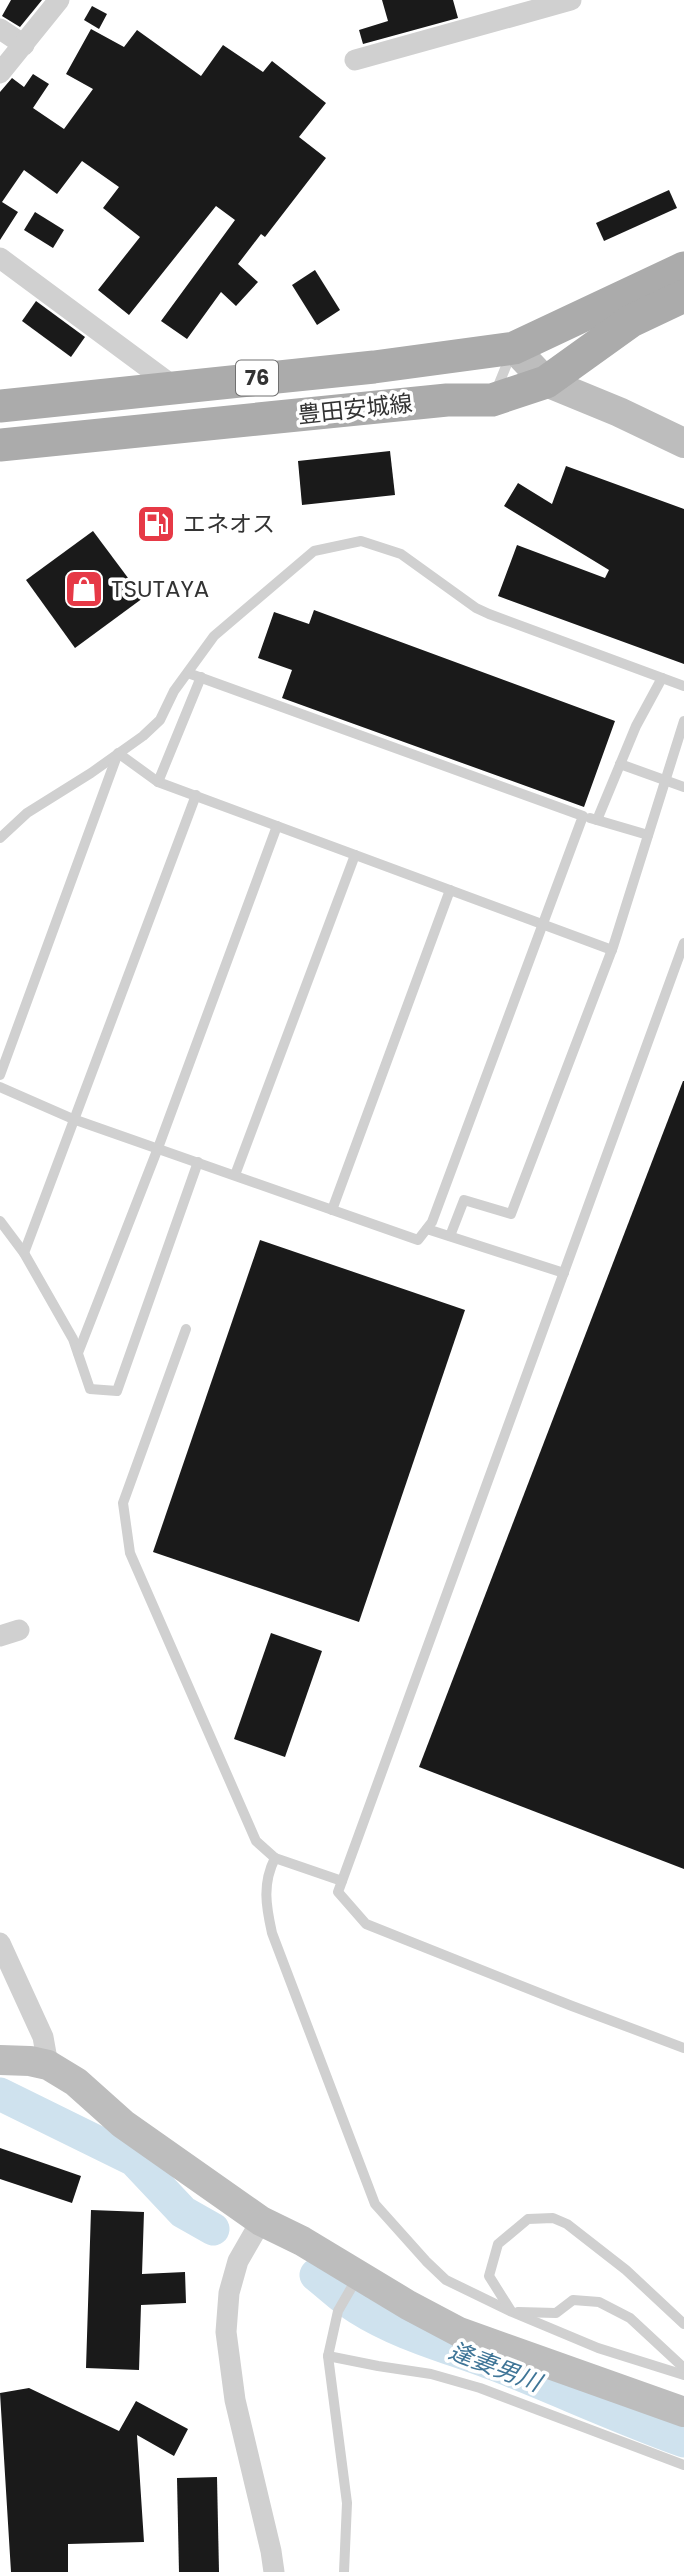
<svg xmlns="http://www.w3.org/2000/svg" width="684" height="2572" viewBox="0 0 684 2572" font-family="Poppins,'Noto Sans JP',sans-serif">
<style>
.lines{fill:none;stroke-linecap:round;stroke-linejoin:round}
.river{stroke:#cfe2ee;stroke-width:33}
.building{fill:#1a1a1a}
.lane{stroke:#d0d0d0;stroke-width:10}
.street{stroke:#d0d0d0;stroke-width:21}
.secondary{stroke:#bdbdbd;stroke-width:30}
.primary{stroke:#ababab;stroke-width:33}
.labels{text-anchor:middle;stroke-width:7;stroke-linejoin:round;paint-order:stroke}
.shield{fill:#fff;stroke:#707070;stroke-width:2}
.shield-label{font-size:21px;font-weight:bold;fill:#333}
.street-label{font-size:23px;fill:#333;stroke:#fff}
.poi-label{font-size:23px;fill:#333;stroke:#fff;text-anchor:start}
.water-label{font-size:24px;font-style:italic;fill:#3f7597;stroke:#fff}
</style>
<rect width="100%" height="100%" fill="#fff"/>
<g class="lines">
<g class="river">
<path d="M0 2094 134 2160 183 2212 213 2229"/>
<path d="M316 2275C330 2286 343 2299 358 2308 402 2336 453 2348 501 2367 562 2391 622 2419 684 2441"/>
</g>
</g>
<g class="building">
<path d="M11 0H42L20 27 2 16Z"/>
<path d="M382 0H453L458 18 363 44 359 30 388 21Z"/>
<path d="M92 6 107 14 99 29 84 20Z"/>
<path d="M91 29 124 47 137 30 201 76 223 45 263 72 272 61 326 103 299 137 326 158 265 237 261 234 238 264 258 282 236 306 221 292 187 339 161 321 235 220 216 206 129 315 98 290 140 237 103 208 119 187 82 161 57 194 24 170 2 202 18 212 0 240V92L12 78 24 87 33 74 49 84 33 108 64 129 93 89 66 74Z"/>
<path d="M669 190 677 208 604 241 596 223Z"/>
<path d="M35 212 64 230 53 248 24 230Z"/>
<path d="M315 270 340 310 317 325 292 285Z"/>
<path d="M36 301 85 337 71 357 22 321Z"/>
<path d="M390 451 395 495 302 505 298 461Z"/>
<path d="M566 466 684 509V664L498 596 517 545 605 578 609 570 504 506 518 483 552 504Z"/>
<path d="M93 531 143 598 75 648 26 580Z"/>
<path d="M314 610 615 721 584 807 282 698 292 670 258 658 274 612 309 624Z"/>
<path d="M683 1081H684V1869L419 1767Z"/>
<path d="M260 1240 465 1310 359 1622 153 1552Z"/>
<path d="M271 1633 322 1651 285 1757 234 1739Z"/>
<path d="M0 2148 81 2176 72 2203 0 2179Z"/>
<path d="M91 2210 144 2212 142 2274 185 2272 186 2303 141 2305 139 2370 86 2368Z"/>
<path d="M29 2388 119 2431 136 2401 188 2429 174 2456 137 2435 144 2542 68 2544V2572H11L0 2393Z"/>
<path d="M217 2477 219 2572H179L177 2478Z"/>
</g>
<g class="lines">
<g class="lane">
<path d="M496 391 511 354"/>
<path d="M201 677 158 782 612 950"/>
<path d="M620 764 684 787"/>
<path d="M590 818 648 835"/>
<path d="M597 820 636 726 662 678"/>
<path d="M0 838 27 813 91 773 143 736 160 720 174 691 214 636 314 551 361 541 401 554 476 608 489 614 684 686"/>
<path d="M684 943 338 1892 366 1924 572 2006 684 2048"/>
<path d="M0 1075 118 753 158 782"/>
<path d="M0 1087 73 1119 418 1240 432 1222 583 816 188 673"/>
<path d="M235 1175 355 855"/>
<path d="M332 1210 450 890"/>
<path d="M0 1221 24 1253 73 1339 90 1389 117 1391 198 1162"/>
<path d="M427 1229 564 1273"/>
<path d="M450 1236 464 1200 511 1214 613 947 684 721"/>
<path d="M24 1253 196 795"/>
<path d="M186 1329 123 1503 130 1553 256 1841 275 1858C262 1884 266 1906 272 1933L375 2204 426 2261 446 2280 512 2312 598 2348 684 2375"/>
<path d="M78 1353 158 1148 277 826"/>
<path d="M275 1858 342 1881"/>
<path d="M511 2311 489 2276 498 2244 528 2219 553 2218 567 2224 626 2270 684 2324"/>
<path d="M518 2312 556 2313 573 2300 599 2302 630 2318 684 2368"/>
<path d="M328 2356 378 2366 431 2374 480 2388 684 2465"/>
<path d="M344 2572 347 2503 328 2356 338 2311 357 2278"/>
</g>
<g class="street">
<path d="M0 29 24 45"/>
<path d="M355 60 571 0"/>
<path d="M0 73 59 0"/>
<path d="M0 258 173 386"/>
<path d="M0 1636 19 1630"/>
<path d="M0 1943 43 2037 48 2065"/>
<path d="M261 2221 238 2261 229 2293 226 2332 235 2400 271 2551 274 2572"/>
</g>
<g class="secondary">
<path d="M514 348 546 382 619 412 684 443"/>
<path d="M0 2060 30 2061 48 2065 76 2082 123 2124 261 2221 302 2241 408 2305 459 2332 684 2412"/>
</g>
<g class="primary">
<path d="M0 406 374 367 514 348 684 268"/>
<path d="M0 445 447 400H492L546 382 631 321 684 296"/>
</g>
</g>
<defs>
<symbol id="fuel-square" viewBox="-11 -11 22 22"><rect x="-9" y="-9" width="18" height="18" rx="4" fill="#e63946" stroke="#fff"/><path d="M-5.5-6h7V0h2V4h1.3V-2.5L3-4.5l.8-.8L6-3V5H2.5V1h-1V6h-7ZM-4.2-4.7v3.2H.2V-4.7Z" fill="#fff"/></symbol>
<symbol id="shop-square" viewBox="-11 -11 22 22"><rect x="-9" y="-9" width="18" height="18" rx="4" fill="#e63946" stroke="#fff"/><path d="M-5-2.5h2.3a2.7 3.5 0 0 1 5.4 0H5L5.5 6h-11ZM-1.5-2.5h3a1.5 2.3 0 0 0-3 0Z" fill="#fff"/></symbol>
</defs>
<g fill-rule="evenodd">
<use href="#fuel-square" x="134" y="502" width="44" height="44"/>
<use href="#shop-square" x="62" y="567" width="44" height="44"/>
</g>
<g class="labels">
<rect class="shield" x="236" y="360.5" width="42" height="35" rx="5"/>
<g class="shield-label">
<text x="257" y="385">76</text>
</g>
<g class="street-label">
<text transform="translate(355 409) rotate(-6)" y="8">豊田安城線</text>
</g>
<g class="poi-label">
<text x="183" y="532">エネオス</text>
<text x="111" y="597">TSUTAYA</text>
</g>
<g class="water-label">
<text transform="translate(495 2367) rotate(21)" y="8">逢妻男川</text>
</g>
</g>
</svg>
